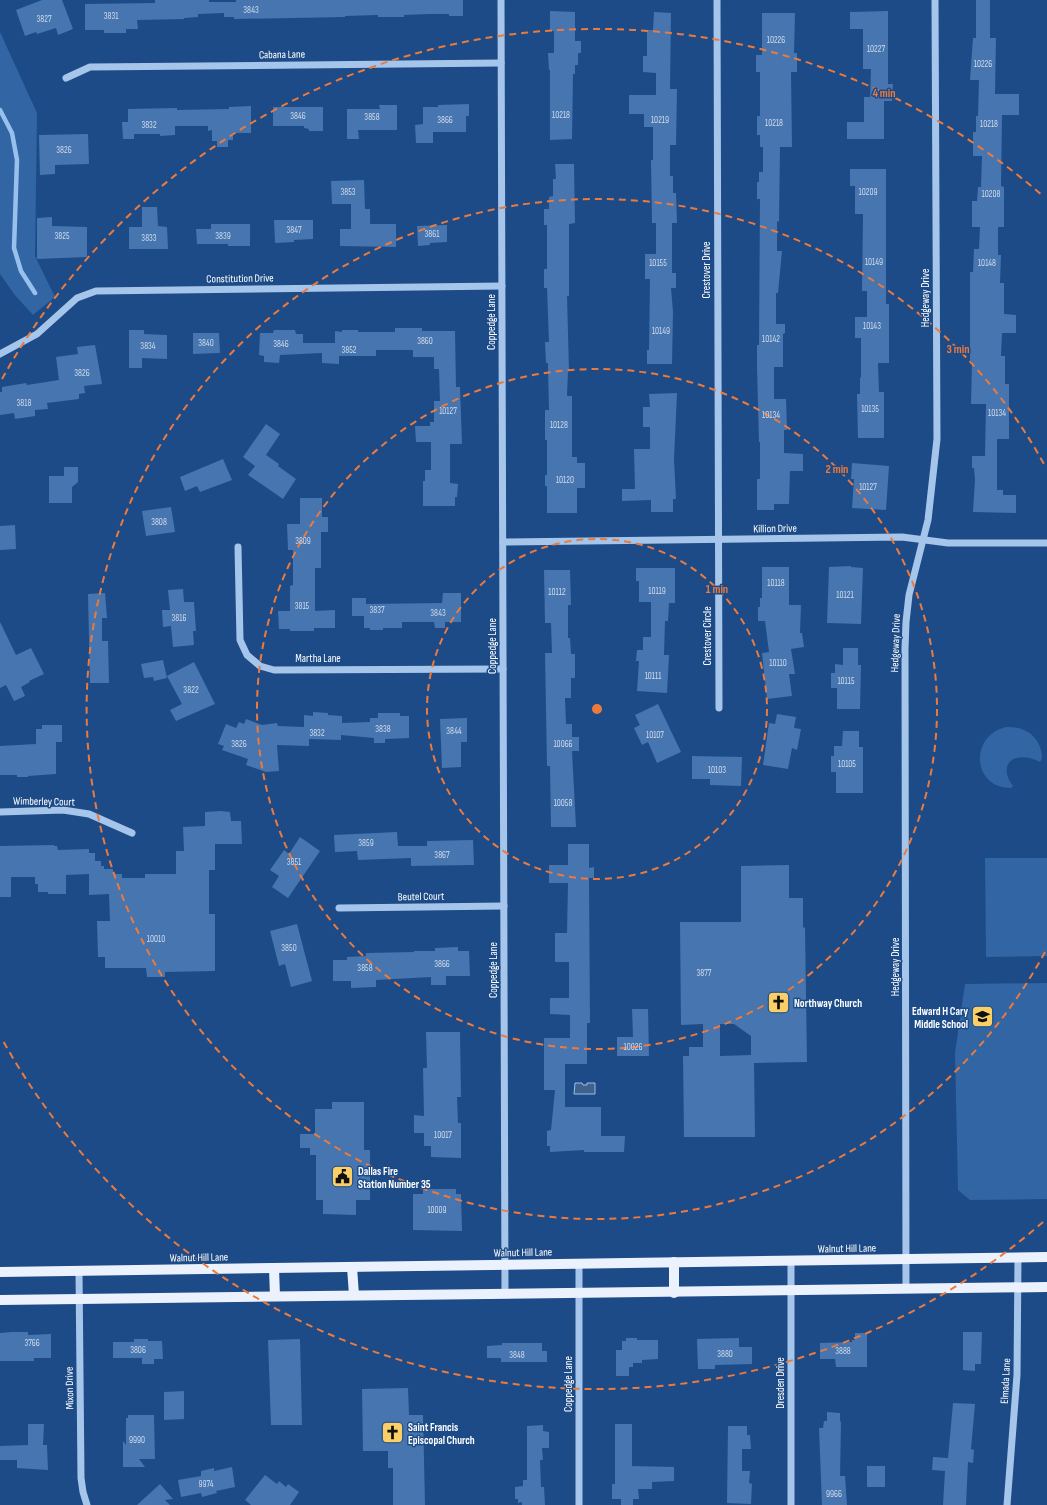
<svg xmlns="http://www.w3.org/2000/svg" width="1047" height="1505" viewBox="0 0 1047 1505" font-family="'Sofia Sans Condensed',sans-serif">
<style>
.green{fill:#3165a4}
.water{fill:#40618c;stroke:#99c0ed}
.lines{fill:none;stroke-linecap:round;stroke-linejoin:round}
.stream{stroke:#99c0ed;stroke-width:4.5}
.building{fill:#4675b0;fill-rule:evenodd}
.minor{stroke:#a6c5eb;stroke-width:7}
.major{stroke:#ebf2fe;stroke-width:10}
.ring{fill:none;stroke:#ed7a3d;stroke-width:2;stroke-dasharray:7 5}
.labels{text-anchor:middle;stroke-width:3;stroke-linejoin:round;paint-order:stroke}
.number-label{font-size:9px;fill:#d1dceb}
.street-label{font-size:11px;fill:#fff;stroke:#1d4b87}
.poi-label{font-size:11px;font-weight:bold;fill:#fff;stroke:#1d4b87;text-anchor:start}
.centre{fill:#ed7a3d;stroke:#1d4b87;stroke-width:2}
.ring-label{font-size:12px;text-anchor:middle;font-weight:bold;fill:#ed7a3d;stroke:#1d4b87;stroke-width:3;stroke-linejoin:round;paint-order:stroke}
</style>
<rect width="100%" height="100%" fill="#1d4b87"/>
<g class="green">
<path d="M0 32 37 113 35 256 55 297 33 315 14 294 0 274Z"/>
<path d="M1006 727C1022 726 1037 734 1041 750 1042 754 1043 758 1040 762 1019 750 995 761 1013 786L1011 788C972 788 969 736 1006 727Z"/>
<path d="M985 858H1047V956L986 957Z"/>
<path d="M1047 983V1199L970 1200 958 1190 955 1053 965 984Z"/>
</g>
<path class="water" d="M575 1083H582L583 1085H587V1083H595V1094H574Z"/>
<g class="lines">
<path class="stream" d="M0 110 12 133 17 160 14 248 21 271 35 293"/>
</g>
<g class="building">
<path d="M42 0H62L73 29 58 35 56 28 37 34 36 32 25 36 16 10Z"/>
<path d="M155 0H209V2H236V0H463V16H449V14H429L404 15V17H378V15L345 16V17L234 19V17H224V13L198 14V17L184 18V19L137 20 138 29H126V33H104V30H85V4L155 3Z"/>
<path d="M976 0H990V38H996L995 94H1019V115H1002L1001 186 1004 187V227H998V255H1001L1000 283H1004V314L1016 315V333H1002L1001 356H1005V384H1009V439H997V490H1003V495H1016V513L973 512 975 480 974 468H972V456H985L986 404H971L972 361H970V272H973L974 249H979L980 227H972V201H977L978 187H981L982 156H973V132H976V116H978L979 80H970L973 38H976Z"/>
<path d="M550 11 575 12V41H581V53H578V65H575V74H573L572 139 550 140V70H549L548 53H554V31H550Z"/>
<path d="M888 11V84H893L892 101H884V139H847V122H864V97H870L871 69H863V29H850V12Z"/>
<path d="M654 12 671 13 670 89H677L676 145H670V176H673V193H676L677 223H672V273H676V288H671L673 312 672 364H647V350H649L650 279H645V254H656V223H652L651 160H653V127H644V114H629V95H656V73L643 72V56H647V30H653Z"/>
<path d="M762 13H795L794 53H797V72H791L792 147H780L779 222 777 221V251H782L778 293H776V324H785V333L783 334V367H774V399H786L787 430H784V453L803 454V471H790L789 504H774V510H757V479H760V442H759L757 367V345H759L760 199H757V182H759V172H763V147H760V135H757V116H760V72H756V55H762Z"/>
<path d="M469 104V116H466V132H433V143H416L415 125 423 124V107H438V105Z"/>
<path d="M379 105H397V130H358L359 139H347V109H380Z"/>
<path d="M251 106V133H233V140H228V147H217V141H212V130L208 131V126H175V135L160 136V134H134V139H123L122 122H128V109L177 108V110L229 109V107Z"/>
<path d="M273 107H323V131H309V129L304 128V126H273Z"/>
<path d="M88 134 89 164 55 165V174L40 175 39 135Z"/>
<path d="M555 164H574L575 223 569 224V296H567L569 371H568L567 396H572V457H577V463H585V488H577V513H547V486H545V475H547V440H545V410H549L548 369V363H546L545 342H549L547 288H544V269H547V225H544V209H549V197L553 196V179H556Z"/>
<path d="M850 169H886V304H889V363H878L879 392H884V438H858L857 394H860V377L861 378V338H855V317H867V291H862L863 214H855V186H850Z"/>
<path d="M364 180 365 209H370V224H396V247L340 246V229H351V204H332L331 181Z"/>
<path d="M142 207H157L158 226 167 227 168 249H129V227H142Z"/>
<path d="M52 217V226L87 227V257L37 259V218Z"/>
<path d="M274 220H313V239L294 240V242L275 243Z"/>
<path d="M211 224H250V246H228V244H197L196 229H211Z"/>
<path d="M447 225V242L430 243V245L418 246 417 226Z"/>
<path d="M395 328H422V331H455L456 387H460L462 444H450V483L458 484 457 497H455V506H423V481H425V470H431V442H416L415 426H430V422H434V401H440L439 369H434V357H413V350H376V356H339V364L322 363V353L280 355 279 363 264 362V356L259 355 260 333H273L274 330H295L296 334H303V343H335V331L342 332V330H358V332H395Z"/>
<path d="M129 330H144V334L167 335V359L142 358V368H129Z"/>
<path d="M193 333H219L220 353 193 354Z"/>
<path d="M95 345 102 384 84 386 85 393 79 394V399L47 403 48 409 35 410V416L15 419 14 413 0 415V392H2V387L26 383 27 385 59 380 56 357 78 354 77 347Z"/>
<path d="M677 393 674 459 676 499H673V512H651V500L622 501V489H635L634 449H650V427H643V407H650L649 394Z"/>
<path d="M266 424 280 434 266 455 279 464 278 466 296 479 283 499 248 475 255 466 243 457Z"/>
<path d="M223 459 232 480 200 492 197 486 185 491 180 477Z"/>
<path d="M852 463 889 466 886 510 852 508 854 479H851Z"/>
<path d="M64 467H78V482L72 487V503H49V476H64Z"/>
<path d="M300 498H322V517H328V532H321V568H315V611L335 610V628H314V631H290V629H279L278 611H290V586L293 585V550H288L287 524H300Z"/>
<path d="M171 507 175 532 146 536 142 511Z"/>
<path d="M15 525 16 549 0 550V526Z"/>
<path d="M851 566V567L863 568 861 624 827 623 829 567Z"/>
<path d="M762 567H789V605H801L800 633H802L804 647 791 649 795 674H789L792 696 767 699 762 653 769 652 765 621H758V607H760V598H762Z"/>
<path d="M636 568H675V603H669L668 621H665L664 655H669L667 693 637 691 639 661H636L637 650H643V637H651V602H639V581H636Z"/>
<path d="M544 570H570L571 605H568V638H570L571 654H575V678H571V698H565L566 724H572V737H579V751H572L576 827H551L550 766H547L545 653H552L551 623H545Z"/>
<path d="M183 589 184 602H194L196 631H193L194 645 173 647 171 626 163 627 162 610H170L168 590Z"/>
<path d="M105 593 107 618H102V641H108L109 683H90L88 594Z"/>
<path d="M443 593H461V622H445V628H435L434 622H402V628H383V630H370V628H364V616H352V598H366V604L442 603Z"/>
<path d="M0 622 16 655 31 648 44 674 29 681 30 682 21 687 25 696 14 701 6 685 0 688Z"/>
<path d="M843 648H858V665H861L860 709H837V688H831V673H835V664L843 665Z"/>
<path d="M163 660 167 678 154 681 153 677 144 678 141 664Z"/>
<path d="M194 662 215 704 176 721 170 710 182 704 167 676Z"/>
<path d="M658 704 681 752 657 763 648 742 642 745 634 728 640 725 635 715Z"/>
<path d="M313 712 328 713V715L342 716V723L370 722V718H378V713H400V716H409V738L385 739V743H374V738L341 735V740L309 739V746L277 745 279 771 266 772 246 765 248 759 222 750 224 746 218 744 226 724 236 728 239 722 244 724 246 719 262 725 277 723 278 726 304 727V715L313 716Z"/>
<path d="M777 714 796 717 794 728 801 729 797 750 792 748 788 769 763 765 769 723 775 724Z"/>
<path d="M467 718V742H461V767L442 768 440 719Z"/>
<path d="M42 725H62V742H56V774L28 776V777H17V775H0V746L36 744V729H42Z"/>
<path d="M843 731H859V747H863V793H836V772H831V756H834V746H842Z"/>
<path d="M692 756 742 757 741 786 710 785V779H692Z"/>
<path d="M221 811 230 812 231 821H241L242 844H215V870H209V914H215V971L165 972V977H147L146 968H105V957H98L97 921H110L109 894 89 895V874L66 875V894H48V892H38V884H35V877H11V897H0V846L54 845V846H57L58 850 89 849V853H95V861H101V866H104V869H113V874H122V878H145V874H176V851H184L183 827 205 826V812Z"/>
<path d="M397 832 398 846H427V841L473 840 474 865 411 866V858L358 860 357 851 335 852 334 835Z"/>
<path d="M300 837 320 851 288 898 272 887 279 876 270 870 284 850 289 854Z"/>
<path d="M568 844H589V868L594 867V878H589L590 1023H587V1064H565V1107H601V1136H625L624 1152H584V1150L550 1152V1146H547V1131L551 1130 555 1090H544V1038H570V1015L550 1014V998H569V962H555V933H567L568 883H549V865H568Z"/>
<path d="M789 865V898H803V928L805 927 807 1062 754 1063 755 1137H684L683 1056H689V1047H703V1024L681 1025 680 922H741V866ZM720 1024H734L751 1036V1055L720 1056Z"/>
<path d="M297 924 312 981 291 987 285 964 279 966 270 931Z"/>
<path d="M458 947V951H469L470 976H446V985H431V977L376 980V987L351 988V981H333V960H347V957L366 956V953L414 952V951H435V948Z"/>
<path d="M632 1009H648L649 1056H617V1037H633Z"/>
<path d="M426 1032H460L461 1097H457L458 1123H461V1158L431 1157V1146H424V1133H414V1115L424 1116 423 1068H427Z"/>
<path d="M332 1102H364V1150H370V1200H356V1215L323 1214V1200H316V1155H310V1148H300V1134H315V1109H332Z"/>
<path d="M423 1189H456V1194H461L462 1231 413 1230V1194H423Z"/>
<path d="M12 1332H28V1335L51 1334V1358H34V1361H0V1333Z"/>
<path d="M963 1332H982L981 1364H975V1371L963 1370Z"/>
<path d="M855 1333H867V1367H836L835 1359H820V1343L852 1342V1340H855Z"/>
<path d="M626 1338H637V1340H658V1359L642 1360V1363H633V1367H629V1376H616V1350H622V1341H626Z"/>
<path d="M739 1338V1347H752V1364L715 1365V1369H698L697 1339Z"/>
<path d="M134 1339H148V1341H162L163 1359H154V1364H142V1358H113V1342H134Z"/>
<path d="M300 1339 302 1425H271L268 1340Z"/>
<path d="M502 1343H542V1351H547V1362H501V1358H487V1346L502 1345Z"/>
<path d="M408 1388 409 1415H423L425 1505H393V1468H388V1451H363L362 1389Z"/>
<path d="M184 1391V1419L164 1420V1392Z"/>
<path d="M953 1403 975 1404 971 1449 974 1450 973 1463 968 1462 966 1505H943L945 1471 932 1470 933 1457 948 1458Z"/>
<path d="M827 1412 840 1413V1421L841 1422 840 1476H845L847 1505H822L819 1428H823L824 1421H827Z"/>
<path d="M128 1415H154L155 1459H139L145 1467H123V1441L126 1445V1418H128Z"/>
<path d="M28 1424H44L43 1445H47L48 1470 17 1468V1460H0V1446L28 1445Z"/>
<path d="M615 1424H632V1466L674 1467V1481L652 1482V1489H638L639 1499H633V1505H621V1499H612V1484H615Z"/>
<path d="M543 1425V1431L549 1432V1448H542L543 1460H540L541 1487H544L545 1505H522V1502L518 1503V1499H515V1487L523 1486V1480H527V1426Z"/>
<path d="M728 1426H747V1435H750L751 1449H742V1471H750L749 1483 752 1484 751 1504 727 1503Z"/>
<rect x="867" y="1466" width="18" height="21"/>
<path d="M232 1467 235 1487 216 1491 217 1493 202 1497 201 1493 181 1497 178 1480 201 1476V1471L214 1468V1471Z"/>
<path d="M265 1475 277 1484 279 1481 286 1487 288 1484 299 1492 290 1505H251L245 1500Z"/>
<path d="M160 1484 173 1499 165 1500 170 1505H137Z"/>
</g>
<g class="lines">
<g class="minor">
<path d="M501 0 505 1293"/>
<path d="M717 0 719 708"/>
<path d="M66 78 90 67 501 63"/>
<path d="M0 354 37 334 77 298 96 291 502 286"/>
<path d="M503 542 902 537 948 543H1047"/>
<path d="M238 547 240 640 247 655 260 666 274 670 503 669"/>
<path d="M0 812 63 810 89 814 132 833"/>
<path d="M339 908 504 906"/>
<path d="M791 1261V1505"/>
<path d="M79 1271 81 1478 83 1492 87 1505"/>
<path d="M906 1289 905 649 906 622 909 595 928 520 937 439 935 0"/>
<path d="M579 1505V1263"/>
<path d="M1007 1505 1017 1375 1018 1257"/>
</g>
<g class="major">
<path d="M352 1267 354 1295"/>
<path d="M274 1268 275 1296"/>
<path d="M0 1272 1047 1257"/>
<path d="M674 1293V1262"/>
<path d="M0 1300C349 1295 698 1291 1047 1287"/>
</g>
</g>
<g class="ring">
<circle cx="597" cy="709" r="170"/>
<circle cx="597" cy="709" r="340"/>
<path d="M1045 952A510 510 0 1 1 1045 466"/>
<path d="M1043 1222A680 680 0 0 1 2 1039M2 379A680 680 0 0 1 1043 196"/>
</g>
<defs>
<symbol id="church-square" viewBox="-11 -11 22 22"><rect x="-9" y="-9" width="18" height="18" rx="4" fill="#facf65" stroke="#1d4b87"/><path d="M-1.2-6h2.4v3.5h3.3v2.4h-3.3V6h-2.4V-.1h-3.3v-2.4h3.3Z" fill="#111"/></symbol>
<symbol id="school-square" viewBox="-11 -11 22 22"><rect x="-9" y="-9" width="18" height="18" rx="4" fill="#facf65" stroke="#1d4b87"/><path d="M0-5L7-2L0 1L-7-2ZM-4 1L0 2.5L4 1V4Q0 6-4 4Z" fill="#111"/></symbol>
<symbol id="civic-square" viewBox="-11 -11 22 22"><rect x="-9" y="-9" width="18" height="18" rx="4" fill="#facf65" stroke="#1d4b87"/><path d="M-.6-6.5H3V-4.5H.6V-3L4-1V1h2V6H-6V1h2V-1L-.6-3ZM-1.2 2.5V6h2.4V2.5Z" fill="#111"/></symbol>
</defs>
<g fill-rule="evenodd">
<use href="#church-square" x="766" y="990" width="25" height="25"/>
<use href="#school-square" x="970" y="1004" width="25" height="25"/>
<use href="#civic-square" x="330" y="1164" width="25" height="25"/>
<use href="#church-square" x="380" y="1420" width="25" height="25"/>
</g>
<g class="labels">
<g class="number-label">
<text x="251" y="13">3843</text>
<text x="111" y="19">3831</text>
<text x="44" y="22">3827</text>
<text x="776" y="43">10226</text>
<text x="876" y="52">10227</text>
<text x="983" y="67">10226</text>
<text x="561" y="118">10218</text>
<text x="298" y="119">3846</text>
<text x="372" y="120">3858</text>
<text x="445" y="123">3866</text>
<text x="660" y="123">10219</text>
<text x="774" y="126">10218</text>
<text x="989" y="127">10218</text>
<text x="149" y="128">3832</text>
<text x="64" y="153">3826</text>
<text x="348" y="195">3853</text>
<text x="868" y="195">10209</text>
<text x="991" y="197">10208</text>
<text x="294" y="233">3847</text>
<text x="432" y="237">3861</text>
<text x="62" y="239">3825</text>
<text x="223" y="239">3839</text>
<text x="149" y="241">3833</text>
<text x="874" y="265">10149</text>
<text x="658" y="266">10155</text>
<text x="987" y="266">10148</text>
<text x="872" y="329">10143</text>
<text x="661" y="334">10149</text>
<text x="771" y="342">10142</text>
<text x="425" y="344">3860</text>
<text x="206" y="346">3840</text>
<text x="281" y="347">3846</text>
<text x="148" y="349">3834</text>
<text x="349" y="353">3852</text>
<text x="82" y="376">3826</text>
<text x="24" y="406">3818</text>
<text x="870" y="412">10135</text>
<text x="448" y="414">10127</text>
<text x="997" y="416">10134</text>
<text x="771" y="418">10134</text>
<text x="559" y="428">10128</text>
<text x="565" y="483">10120</text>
<text x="868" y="490">10127</text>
<text x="159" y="525">3808</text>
<text x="303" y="544">3809</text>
<text x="776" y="586">10118</text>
<text x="657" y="594">10119</text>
<text x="557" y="595">10112</text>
<text x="845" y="598">10121</text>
<text x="302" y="609">3815</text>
<text x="377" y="613">3837</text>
<text x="438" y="616">3843</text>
<text x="179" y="621">3816</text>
<text x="778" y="666">10110</text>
<text x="653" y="679">10111</text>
<text x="846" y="684">10115</text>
<text x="191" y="693">3822</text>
<text x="383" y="732">3838</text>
<text x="454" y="734">3844</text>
<text x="317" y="736">3832</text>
<text x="655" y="738">10107</text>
<text x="239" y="747">3826</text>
<text x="563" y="747">10066</text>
<text x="847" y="767">10105</text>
<text x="717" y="773">10103</text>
<text x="563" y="806">10058</text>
<text x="366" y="846">3859</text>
<text x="442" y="858">3867</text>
<text x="294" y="865">3851</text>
<text x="156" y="942">10010</text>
<text x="289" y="951">3850</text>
<text x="442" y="967">3866</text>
<text x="365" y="971">3858</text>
<text x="704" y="976">3877</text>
<text x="633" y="1050">10026</text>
<text x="443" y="1138">10017</text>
<text x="437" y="1213">10009</text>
<text x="32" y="1346">3766</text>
<text x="138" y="1353">3806</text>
<text x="843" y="1354">3888</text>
<text x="725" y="1357">3880</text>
<text x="517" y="1358">3848</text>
<text x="137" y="1443">9990</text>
<text x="206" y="1487">9974</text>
<text x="834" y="1497">9966</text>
</g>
<g class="street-label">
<text transform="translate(282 54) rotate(-1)" y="4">Cabana Lane</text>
<text transform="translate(706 270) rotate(-90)" y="4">Crestover Drive</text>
<text transform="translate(240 278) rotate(-1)" y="4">Constitution Drive</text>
<text transform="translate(925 298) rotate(-90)" y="4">Hedgeway Drive</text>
<text transform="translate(491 322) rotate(-90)" y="4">Coppedge Lane</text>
<text transform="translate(775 528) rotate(-1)" y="4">Killion Drive</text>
<text transform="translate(707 636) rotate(-90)" y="4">Crestover Circle</text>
<text transform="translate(895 643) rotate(-88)" y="4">Hedgeway Drive</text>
<text transform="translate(492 646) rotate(-90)" y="4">Coppedge Lane</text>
<text x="318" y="662">Martha Lane</text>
<text transform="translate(44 801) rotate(1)" y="4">Wimberley Court</text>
<text transform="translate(421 896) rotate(-1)" y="4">Beutel Court</text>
<text transform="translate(895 967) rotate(-90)" y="4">Hedgeway Drive</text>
<text transform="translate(493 970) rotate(-90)" y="4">Coppedge Lane</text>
<text transform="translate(847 1248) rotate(-1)" y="4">Walnut Hill Lane</text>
<text transform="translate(523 1252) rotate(-1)" y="4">Walnut Hill Lane</text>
<text transform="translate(199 1257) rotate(-1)" y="4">Walnut Hill Lane</text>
<text transform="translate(1005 1381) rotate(-87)" y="4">Elmada Lane</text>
<text transform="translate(780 1383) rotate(-90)" y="4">Dresden Drive</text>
<text transform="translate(568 1384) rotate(-90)" y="4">Coppedge Lane</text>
<text transform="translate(69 1388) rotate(-91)" y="4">Mixon Drive</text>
</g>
<g class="poi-label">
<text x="794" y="1007">Northway Church</text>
<text x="968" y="1015" text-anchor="end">Edward H Cary<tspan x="968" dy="13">Middle School</tspan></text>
<text x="358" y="1175">Dallas Fire<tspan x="358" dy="13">Station Number 35</tspan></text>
<text x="408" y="1431">Saint Francis<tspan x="408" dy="13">Episcopal Church</tspan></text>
</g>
</g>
<circle cx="597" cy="709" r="6" class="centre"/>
<g class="ring-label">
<text x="884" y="97">4 min</text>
<text x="958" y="353">3 min</text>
<text x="837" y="473">2 min</text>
<text x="717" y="593">1 min</text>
</g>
</svg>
